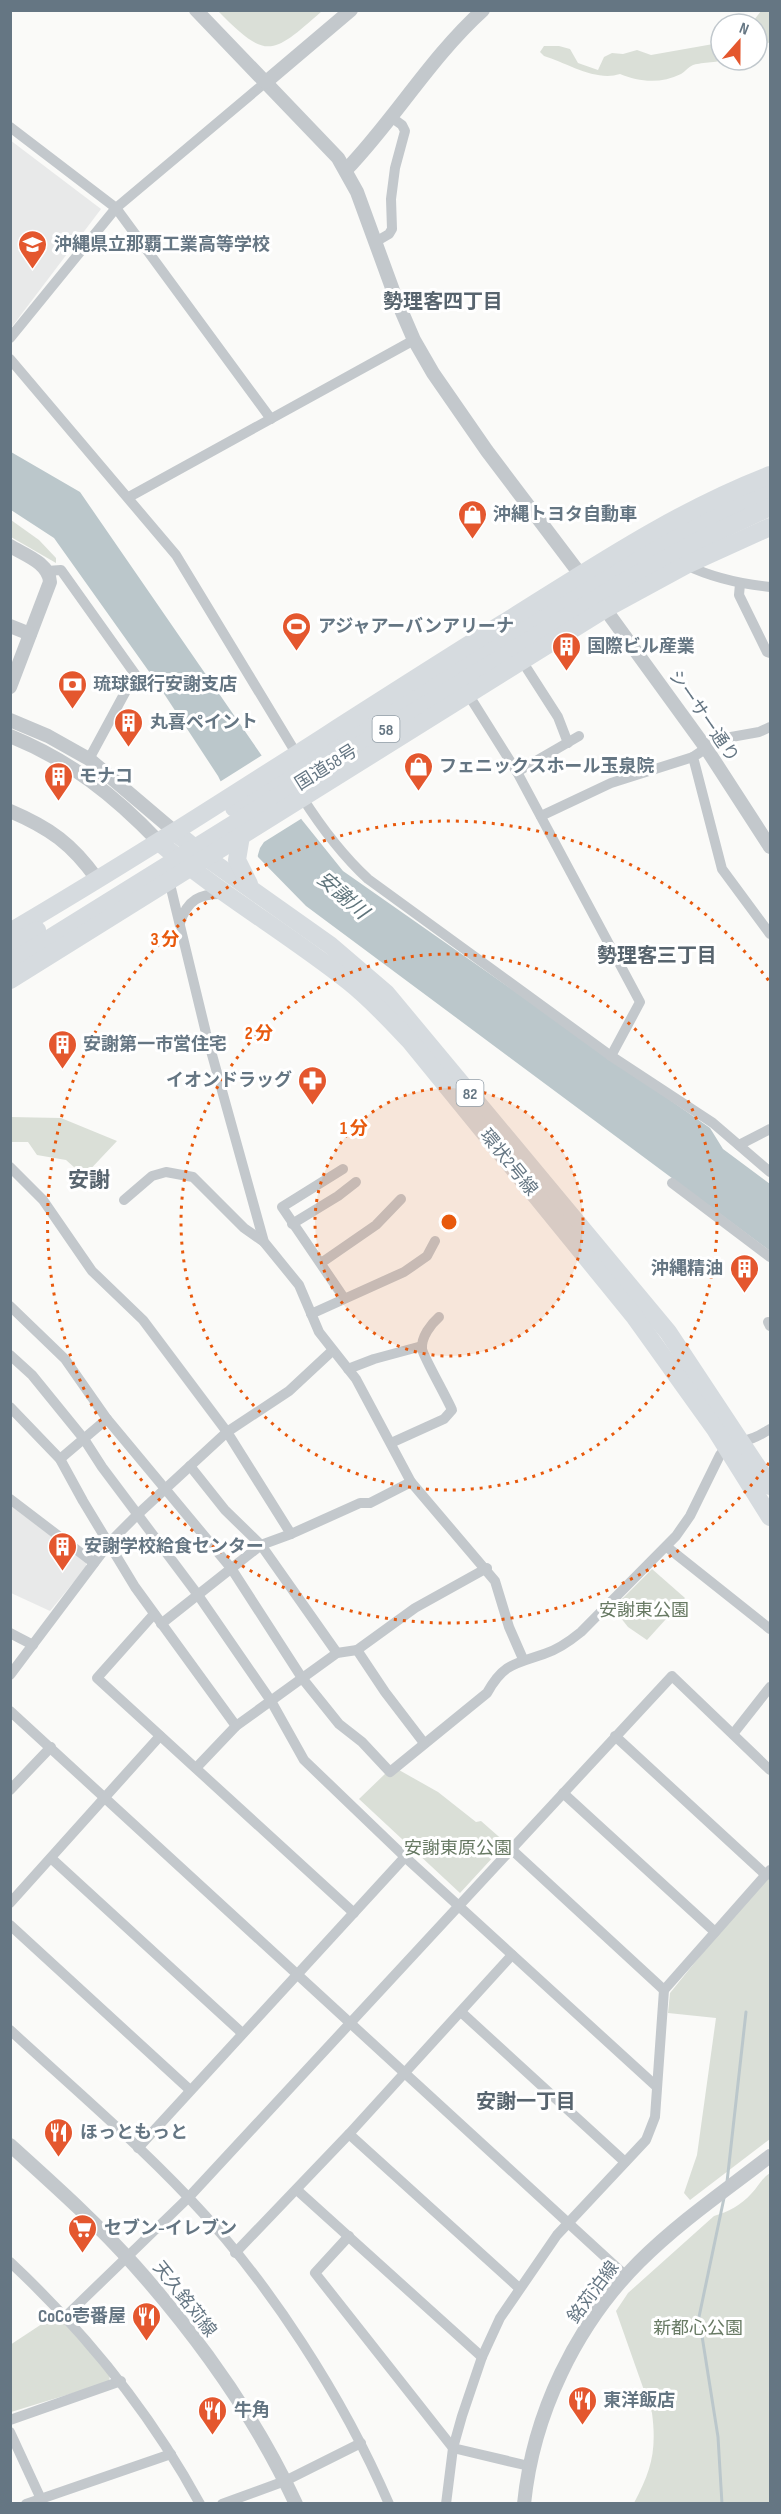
<svg xmlns="http://www.w3.org/2000/svg" width="781" height="2514" viewBox="0 0 781 2514" font-family="'Sofia Sans Condensed','Noto Sans JP',sans-serif">
<style>
.built{fill:#e8e9e9}
.green{fill:#dadfd7}
.water{fill:#bbc7cb}
.pier{fill:#fafaf8}
.lines{fill:none;stroke-linecap:round;stroke-linejoin:round}
.stream{stroke:#bbc7cb;stroke-width:3}
.minor{stroke:#c3c8cc;stroke-width:10}
.tertiary{stroke:#c3c8cc;stroke-width:14}
.primary{stroke:#d6dbdf;stroke-width:18}
.trunk{stroke:#d6dbdf;stroke-width:18}
.ring{fill:none;stroke:#e8590c;stroke-width:3;stroke-dasharray:3 6}
.labels{text-anchor:middle;stroke-width:6;stroke-linejoin:round;paint-order:stroke}
.shield{fill:#fff;stroke:#939fa8;stroke-width:1.5}
.shield-label{font-size:16px;font-weight:bold;fill:#657683}
.poi-label{font-size:18px;font-weight:bold;fill:#657683;stroke:#fff;text-anchor:start}
.street-label{font-size:18px;fill:#657683;stroke:#fff}
.park-label{font-size:18px;fill:#687a64;stroke:#fff}
.neighbourhood-label{font-size:20px;font-weight:bold;fill:#57646e;stroke:#fff}
.water-label{font-size:20px;font-style:italic;fill:#60757c;stroke:#fff}
.quarter-label{font-size:21px;font-weight:bold;fill:#57646e;stroke:#fff}
.centre{fill:#e8590c;stroke:#fff;stroke-width:3}
.ring-label{font-size:18px;text-anchor:middle;font-weight:bold;fill:#e8590c;stroke:#fff;stroke-width:6;stroke-linejoin:round;paint-order:stroke}
</style>
<rect width="100%" height="100%" fill="#fafaf8"/>
<g class="built">
<path d="M10 140 101 209 11 328H10Z"/>
<path d="M11 1506 86 1562V1567L50 1611 11 1593Z"/>
</g>
<g class="green">
<path d="M218 11H322C272 55 267 61 218 11Z"/>
<path d="M761 11H770V42L757 49V24H751Z"/>
<path d="M719 43 721 44V60H726C718 62 698 63 693 65 688 67 685 72 681 74 661 84 639 82 620 74 596 82 567 63 544 56L540 52 544 46H559L570 49 578 63 598 70 604 57 612 53 623 54 637 50 651 55Z"/>
<path d="M11 520 39 540 56 558V563L11 537Z"/>
<path d="M10 1117 61 1118 117 1141 84 1176 66 1160 37 1155 28 1142H11Z"/>
<path d="M652 1569 685 1598 647 1640 628 1627 613 1608Z"/>
<path d="M399 1770 438 1792 476 1822 481 1821 506 1843 460 1893 359 1799 386 1773Z"/>
<path d="M770 1870V2139L690 2200 684 2193 697 2155 716 2018 668 2013 670 1993Z"/>
<path d="M770 2173V2503H634C651 2471 657 2451 652 2413L616 2311 628 2293 714 2216C728 2212 741 2205 751 2194 759 2186 761 2179 770 2173Z"/>
<path d="M57 2314 110 2375 109 2382 11 2412 10 2345Z"/>
</g>
<path class="water" d="M11 452 80 492 262 756 302 820 343 871 710 1128 723 1149 770 1184V1251L306 906 258 857 218 776 155 680 54 538 11 510Z"/>
<path class="pier" d="M264 754 304 817 264 842 260 848 257 858 218 783Z"/>
<g class="lines">
<g class="stream">
<path d="M727 2182 746 2012"/>
<path d="M722 2504 718 2437 699 2317 724 2198"/>
</g>
<g class="minor">
<path d="M10 127 116 208 271 419"/>
<path d="M377 241 389 234 392 229 391 199 395 168 405 131 402 125 391 117"/>
<path d="M10 338 116 208 266 82"/>
<path d="M10 359 176 555 296 753"/>
<path d="M129 497 414 340"/>
<path d="M686 565C713 578 741 584 770 587"/>
<path d="M47 571 61 570 135 674 89 759"/>
<path d="M740 584 739 595 767 652 770 653"/>
<path d="M522 661 558 717 568 743"/>
<path d="M468 694 517 772 640 1002 611 1056"/>
<path d="M770 727 759 732 720 739 693 757 722 869 770 934"/>
<path d="M517 772 579 736"/>
<path d="M302 797C321 827 342 855 368 879L611 1056 713 1123 770 1172"/>
<path d="M541 816 611 783 693 757"/>
<path d="M168 876 206 1033 264 1242 299 1285 319 1332 356 1379 411 1482 495 1581 509 1627 523 1659"/>
<path d="M180 923C187 900 200 893 224 894"/>
<path d="M739 1145 770 1129"/>
<path d="M10 1167 43 1200 92 1271 143 1320 227 1432 291 1534"/>
<path d="M343 1169 282 1207 344 1298"/>
<path d="M672 1183 770 1257"/>
<path d="M124 1200 152 1176 166 1172 193 1177 244 1228 264 1242"/>
<path d="M292 1224 338 1196 356 1182"/>
<path d="M321 1263 376 1225 401 1199"/>
<path d="M10 1306 65 1359 107 1419 231 1568 302 1678 339 1724 362 1742 390 1772 487 1693C503 1664 514 1664 544 1654 557 1650 570 1641 581 1632L676 1536 690 1516 720 1455C732 1439 737 1444 753 1438 759 1436 765 1432 770 1429"/>
<path d="M311 1314 404 1272 427 1256 435 1241"/>
<path d="M768 1322 770 1326"/>
<path d="M10 1355 32 1375 84 1439 102 1467 198 1595 271 1701 304 1760 405 1857 657 2087"/>
<path d="M348 1369 374 1359 422 1346"/>
<path d="M10 1407 60 1459 83 1501 135 1587 236 1726"/>
<path d="M391 1443 444 1419 452 1410C447 1398 423 1356 422 1349 421 1337 431 1324 439 1317"/>
<path d="M60 1459 107 1419"/>
<path d="M190 1466 225 1510 261 1545 337 1653"/>
<path d="M10 1499 94 1563"/>
<path d="M667 1547 770 1629"/>
<path d="M154 1614 97 1678 354 1913"/>
<path d="M161 1624 261 1545 291 1534 360 1503H370L411 1482"/>
<path d="M10 1633 33 1645"/>
<path d="M357 1650 385 1692 424 1743"/>
<path d="M10 1675 110 1542 138 1514 227 1432 289 1391 332 1351"/>
<path d="M10 1711 626 2276"/>
<path d="M733 1734 770 1687"/>
<path d="M615 1736 766 1875"/>
<path d="M196 1768 236 1726 337 1653 357 1650 415 1608 487 1568"/>
<path d="M10 1790 51 1747"/>
<path d="M563 1793 715 1932"/>
<path d="M511 1849 664 1990"/>
<path d="M52 1859 242 2033"/>
<path d="M10 1903 160 1736"/>
<path d="M10 1925 190 2090"/>
<path d="M461 2012 625 2162"/>
<path d="M10 2030C70 2085 133 2139 189 2198 269 2282 343 2397 389 2504"/>
<path d="M349 2134 519 2288"/>
<path d="M138 2148 405 1857"/>
<path d="M297 2190 482 2357"/>
<path d="M349 2236 315 2273 453 2448 529 2466"/>
<path d="M235 2253 349 2134 512 1955"/>
<path d="M10 2262C86 2333 150 2412 200 2504"/>
<path d="M66 2316 188 2198 672 1676 770 1770"/>
<path d="M10 2420 121 2381"/>
<path d="M10 2432 41 2499"/>
<path d="M26 2504 171 2454"/>
<path d="M222 2504 285 2481 361 2443"/>
<path d="M446 2504 453 2448 462 2416 482 2357 500 2318 557 2235 646 2140 655 2117 664 1990 770 1870"/>
</g>
<g class="tertiary">
<path d="M196 10 338 158 357 192 395 296 414 340 433 373 487 451 586 582"/>
<path d="M266 82 351 10"/>
<path d="M346 170C395 119 430 58 483 10"/>
<path d="M10 546C25 555 49 563 50 582L10 687"/>
<path d="M600 602 706 748 770 847"/>
<path d="M10 626 30 634"/>
<path d="M10 720 48 736 89 759 175 832"/>
<path d="M10 736C71 761 114 795 159 842"/>
<path d="M10 811C50 828 72 844 97 879"/>
<path d="M10 2145C53 2184 97 2223 135 2266 198 2337 256 2418 296 2504"/>
<path d="M524 2504C533 2414 576 2325 639 2262 679 2222 726 2190 770 2156"/>
</g>
<g class="primary">
<path d="M175 832 207 858 330 945 386 993 668 1332 770 1486"/>
<path d="M241 836 237 860 249 884"/>
<path d="M159 842C218 893 286 932 348 981 371 999 390 1020 410 1041L634 1316 715 1429 770 1517"/>
</g>
<g class="trunk">
<path d="M234 808 611 572 693 527 770 492"/>
<path d="M10 932C177 834 338 726 502 624 589 570 674 512 770 475"/>
<path d="M10 946 37 930"/>
<path d="M10 963 620 584 702 539 770 507"/>
<path d="M10 980 605 609 686 565 770 527"/>
</g>
</g>
<circle cx="449" cy="1222" r="134" fill="#e8590c" fill-opacity=".12"/>
<g class="ring">
<circle cx="449" cy="1222" r="134"/>
<circle cx="449" cy="1222" r="268"/>
<path d="M769 1463A401 401 0 1 1 769 981"/>
</g>
<defs>
<symbol id="school-pin" viewBox="-11 -11 22 30"><path d="M0 17L-7.5 6A9.5 9.5 0 1 1 7.5 6Z" fill="#e4572e" stroke="#fff"/><path d="M0-5L7-2L0 1L-7-2ZM-4 1L0 2.5L4 1V4Q0 6-4 4Z" fill="#fff"/></symbol>
<symbol id="shop-pin" viewBox="-11 -11 22 30"><path d="M0 17L-7.5 6A9.5 9.5 0 1 1 7.5 6Z" fill="#e4572e" stroke="#fff"/><path d="M-5-2.5h2.3a2.7 3.5 0 0 1 5.4 0H5L5.5 6h-11ZM-1.5-2.5h3a1.5 2.3 0 0 0-3 0Z" fill="#fff"/></symbol>
<symbol id="stadium-pin" viewBox="-11 -11 22 30"><path d="M0 17L-7.5 6A9.5 9.5 0 1 1 7.5 6Z" fill="#e4572e" stroke="#fff"/><path d="M0-5a6.5 5 0 1 0 0 10a6.5 5 0 1 0 0-10ZM-3.5-1.8h7v3.6h-7Z" fill="#fff"/></symbol>
<symbol id="building-pin" viewBox="-11 -11 22 30"><path d="M0 17L-7.5 6A9.5 9.5 0 1 1 7.5 6Z" fill="#e4572e" stroke="#fff"/><path d="M-4-6H4V6H1V3H-1V6H-4ZM-2.5-4.3h1.7v1.8h-1.7ZM.8-4.3h1.7v1.8H.8ZM-2.5-1h1.7V.8h-1.7ZM.8-1h1.7V.8H.8Z" fill="#fff"/></symbol>
<symbol id="bank-pin" viewBox="-11 -11 22 30"><path d="M0 17L-7.5 6A9.5 9.5 0 1 1 7.5 6Z" fill="#e4572e" stroke="#fff"/><path d="M-6-4H6V4H-6ZM0-2.3a2.3 2.3 0 1 0 0 4.6a2.3 2.3 0 1 0 0-4.6Z" fill="#fff"/></symbol>
<symbol id="pharmacy-pin" viewBox="-11 -11 22 30"><path d="M0 17L-7.5 6A9.5 9.5 0 1 1 7.5 6Z" fill="#e4572e" stroke="#fff"/><path d="M-2-6h4v4h4v4h-4v4h-4v-4h-4v-4h4Z" fill="#fff"/></symbol>
<symbol id="restaurant-pin" viewBox="-11 -11 22 30"><path d="M0 17L-7.5 6A9.5 9.5 0 1 1 7.5 6Z" fill="#e4572e" stroke="#fff"/><path d="M-5-6h1v4h1v-4h1v4h1v-4h1v5L-1.5 .5V6h-2V.5L-5-1ZM5-6V6H3V1.5H1.5Q1.5-4 5-6Z" fill="#fff"/></symbol>
<symbol id="supermarket-pin" viewBox="-11 -11 22 30"><path d="M0 17L-7.5 6A9.5 9.5 0 1 1 7.5 6Z" fill="#e4572e" stroke="#fff"/><path d="M-6-5.5h2.5l.6 2H6L4.5 2H-2.5L-4.4-4H-6ZM-1.5 3.2a1.3 1.3 0 1 0 .1 0ZM3 3.2a1.3 1.3 0 1 0 .1 0Z" fill="#fff"/></symbol>
</defs>
<g fill-rule="evenodd">
<use href="#school-pin" x="16" y="228" width="33" height="45"/>
<use href="#shop-pin" x="456" y="498" width="33" height="45"/>
<use href="#stadium-pin" x="280" y="610" width="33" height="45"/>
<use href="#building-pin" x="550" y="630" width="33" height="45"/>
<use href="#bank-pin" x="56" y="668" width="33" height="45"/>
<use href="#building-pin" x="112" y="706" width="33" height="45"/>
<use href="#shop-pin" x="402" y="750" width="33" height="45"/>
<use href="#building-pin" x="42" y="760" width="33" height="45"/>
<use href="#building-pin" x="46" y="1028" width="33" height="45"/>
<use href="#pharmacy-pin" x="296" y="1064" width="33" height="45"/>
<use href="#building-pin" x="728" y="1252" width="33" height="45"/>
<use href="#building-pin" x="46" y="1530" width="33" height="45"/>
<use href="#restaurant-pin" x="42" y="2116" width="33" height="45"/>
<use href="#supermarket-pin" x="66" y="2212" width="33" height="45"/>
<use href="#restaurant-pin" x="130" y="2300" width="33" height="45"/>
<use href="#restaurant-pin" x="566" y="2384" width="33" height="45"/>
<use href="#restaurant-pin" x="196" y="2394" width="33" height="45"/>
</g>
<g class="labels">
<g class="shield">
<rect x="372.5" y="716" width="27" height="26" rx="4.5"/>
<rect x="456.5" y="1080" width="27" height="26" rx="4.5"/>
</g>
<g class="shield-label">
<text x="386" y="735">58</text>
<text x="470" y="1099">82</text>
</g>
<g class="poi-label">
<text x="54" y="250">沖縄県立那覇工業高等学校</text>
<text x="493" y="520">沖縄トヨタ自動車</text>
<text x="318" y="632">アジャアーバンアリーナ</text>
<text x="587" y="652">国際ビル産業</text>
<text x="93" y="690">琉球銀行安謝支店</text>
<text x="150" y="728">丸喜ペイント</text>
<text x="439" y="772">フェニックスホール玉泉院</text>
<text x="79" y="782">モナコ</text>
<text x="83" y="1050">安謝第一市営住宅</text>
<text x="292" y="1086" text-anchor="end">イオンドラッグ</text>
<text x="723" y="1274" text-anchor="end">沖縄精油</text>
<text x="84" y="1552">安謝学校給食センター</text>
<text x="80" y="2138">ほっともっと</text>
<text x="104" y="2234">セブン-イレブン</text>
<text x="126" y="2322" text-anchor="end">CoCo壱番屋</text>
<text x="603" y="2406">東洋飯店</text>
<text x="234" y="2416">牛角</text>
</g>
<g class="street-label">
<text transform="translate(704 716) rotate(55)" y="6">シーサー通り</text>
<text transform="translate(326 767) rotate(-32)" y="6">国道58号</text>
<text transform="translate(509 1162) rotate(51)" y="6">環状2号線</text>
<text transform="translate(593 2292) rotate(-53)" y="6">銘苅泊線</text>
<text transform="translate(185 2299) rotate(52)" y="6">天久銘苅線</text>
</g>
<g class="park-label">
<text x="644" y="1616">安謝東公園</text>
<text x="458" y="1854">安謝東原公園</text>
<text x="698" y="2334">新都心公園</text>
</g>
<g class="neighbourhood-label">
<text x="443" y="308">勢理客四丁目</text>
<text x="657" y="962">勢理客三丁目</text>
<text x="526" y="2108">安謝一丁目</text>
</g>
<g class="water-label">
<text transform="translate(343 895) rotate(41)" y="7">安謝川</text>
</g>
<g class="quarter-label">
<text x="89" y="1187">安謝</text>
</g>
</g>
<circle cx="449" cy="1222" r="9" class="centre"/>
<g class="ring-label">
<text x="165" y="945">3 分</text>
<text x="259" y="1039">2 分</text>
<text x="354" y="1134">1 分</text>
</g>
<rect width="781" height="2514" fill="none" stroke="#657683" stroke-width="24"/>
<g transform="translate(739 42) rotate(21)"><circle r="28" fill="#ffffff" stroke="#c1c8cd" stroke-width="1.5"/>
<path d="M0-4.5L10 22L0 15L-10 22Z" fill="#e4572e"/>
<text y="-9" font-size="16" font-weight="bold" text-anchor="middle" fill="#657683">N</text>
</g>
</svg>
